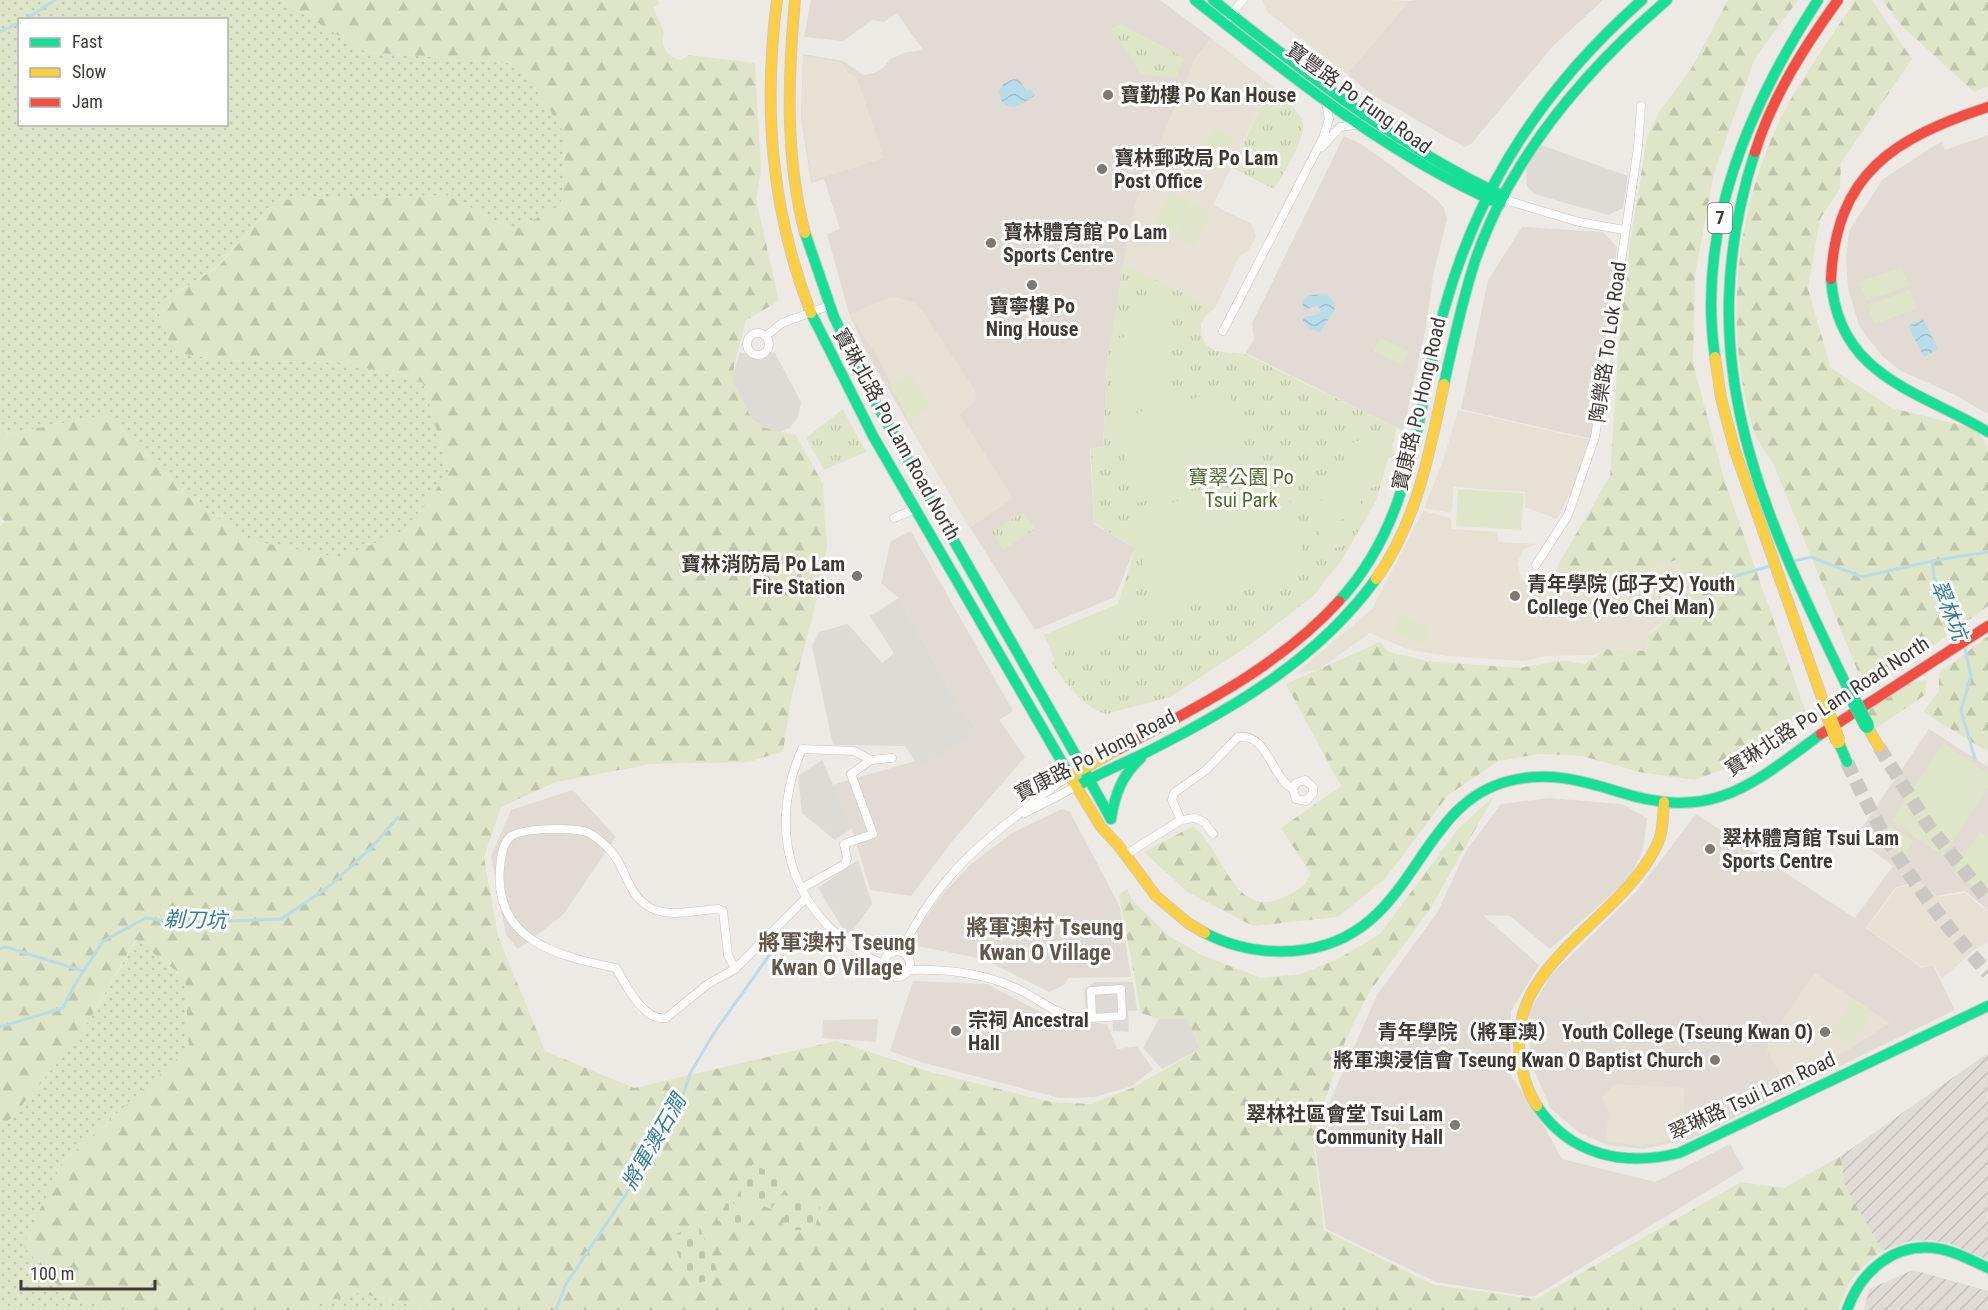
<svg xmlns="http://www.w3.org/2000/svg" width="1988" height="1310" viewBox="0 0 1988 1310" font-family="'Roboto Condensed','Noto Sans TC',sans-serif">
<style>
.residential{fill:#e1dbd3}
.industrial{fill:url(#industrial-furrows)}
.education{fill:#e7e0d5}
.grass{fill:url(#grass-dots);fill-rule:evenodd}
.forest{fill:url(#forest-firs)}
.cemetery{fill:url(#cemetery-stones)}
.park{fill:url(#park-tufts)}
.pitch{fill:#dee6c7}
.parking{fill:#dedbd7}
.water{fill:url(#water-waves)}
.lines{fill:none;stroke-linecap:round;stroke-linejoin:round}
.stream{stroke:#b8dce9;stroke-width:3}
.highway-tunnel{stroke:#cbc7c2;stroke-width:14;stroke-dasharray:14 7;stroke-linecap:butt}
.street-casing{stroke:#c9c6c2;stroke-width:9}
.fast-casing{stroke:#cdc7bf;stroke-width:12}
.slow-casing{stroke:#cdc7bf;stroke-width:12}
.jam-casing{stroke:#cdc7bf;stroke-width:12}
.street{stroke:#fcfcfb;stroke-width:8}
.fast{stroke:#16e098;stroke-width:10}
.slow{stroke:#ffcf43;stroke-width:10}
.jam{stroke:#f24e42;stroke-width:10}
.fast-bridge-casing{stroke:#c3b4a3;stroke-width:15;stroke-linecap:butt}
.slow-bridge-casing{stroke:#c3b4a3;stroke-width:15;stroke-linecap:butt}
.fast-bridge{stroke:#16e098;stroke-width:14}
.slow-bridge{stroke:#ffcf43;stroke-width:14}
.poi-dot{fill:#7d7872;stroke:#fff;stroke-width:2}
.labels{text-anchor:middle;stroke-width:6;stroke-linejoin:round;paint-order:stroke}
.shield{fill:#fff;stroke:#7a7571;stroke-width:1.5}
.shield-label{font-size:18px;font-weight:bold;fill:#413a34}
.poi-label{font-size:20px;font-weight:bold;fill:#413a34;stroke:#fff;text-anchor:start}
.street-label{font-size:20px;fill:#413a34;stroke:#fff}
.park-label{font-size:20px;fill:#4d6e2c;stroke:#fff}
.water-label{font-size:21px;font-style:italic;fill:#347e9d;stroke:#fff}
.quarter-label{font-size:22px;font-weight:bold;fill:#63574c;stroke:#fff}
</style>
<defs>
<pattern id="industrial-furrows" width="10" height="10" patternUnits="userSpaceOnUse" patternTransform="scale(1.5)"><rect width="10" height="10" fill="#e0dbd7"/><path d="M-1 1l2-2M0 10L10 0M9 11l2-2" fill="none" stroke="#c1bdb9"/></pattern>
<pattern id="grass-dots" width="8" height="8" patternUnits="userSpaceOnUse" patternTransform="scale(1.5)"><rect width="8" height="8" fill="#dee6c7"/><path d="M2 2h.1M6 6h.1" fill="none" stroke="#c0c6ac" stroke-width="1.8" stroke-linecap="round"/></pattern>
<pattern id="forest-firs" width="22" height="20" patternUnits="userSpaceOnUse" patternTransform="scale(1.5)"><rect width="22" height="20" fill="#dee6c7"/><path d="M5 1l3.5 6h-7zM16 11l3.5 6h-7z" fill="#c0c6ac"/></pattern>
<pattern id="cemetery-stones" width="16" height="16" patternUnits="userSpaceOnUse" patternTransform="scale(1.5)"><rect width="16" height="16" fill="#dee6c7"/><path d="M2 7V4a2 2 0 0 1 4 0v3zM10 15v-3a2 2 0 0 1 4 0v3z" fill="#c0c6ac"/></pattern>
<pattern id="park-tufts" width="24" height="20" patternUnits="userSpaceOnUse" patternTransform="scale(1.5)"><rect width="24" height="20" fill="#dee6c7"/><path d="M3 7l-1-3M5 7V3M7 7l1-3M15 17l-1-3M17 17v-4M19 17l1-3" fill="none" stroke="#c0c6ac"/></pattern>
<pattern id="water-waves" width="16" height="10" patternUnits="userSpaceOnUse" patternTransform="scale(1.5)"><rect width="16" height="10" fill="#b8dce9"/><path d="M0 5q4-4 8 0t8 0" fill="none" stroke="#9fbec8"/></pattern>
</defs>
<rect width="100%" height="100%" fill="#edeae6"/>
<g class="residential">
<path d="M811 0H1160L1211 38 1195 59 1134 208 1107 366 1103 447 1090 449 1094 524 1135 548 1115 597 1035 630 970 528 867 353 849 314 827 234 840 229 824 179 811 183 801 118 803 54 843 61 863 75 874 73 883 68 890 59 907 52 923 50 897 13 884 22 872 20 843 41 804 37Z"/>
<path d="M1419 0H1603L1553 46 1471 144 1464 147 1371 94 1347 74 1409 1Z"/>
<path d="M1988 135V414L1953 394 1901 371 1882 356 1859 326 1848 288 1846 258 1849 231 1883 179 1942 141 1945 150Z"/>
<path d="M1344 136 1363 145 1436 199 1444 208 1447 219 1434 271 1425 332 1403 431 1246 353 1254 339 1252 323Z"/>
<path d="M1522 227 1603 232 1617 247 1592 439 1461 409 1488 280Z"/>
<path d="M911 531 1013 711 999 720 1025 757 954 839 911 896 870 890 852 829 832 785 915 761 919 766 979 732 962 711 899 598 881 583 891 541Z"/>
<path d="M1929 729 1988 767V910L1965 891 1937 896 1919 882 1896 887 1866 928 1922 968 1933 965 1955 1010 1691 1139 1644 1149 1607 1145 1580 1133 1551 1109 1531 1063 1529 1013 1551 975 1638 890 1696 814 1855 918 1893 866 1855 838Z"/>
<path d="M573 790 616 837 563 915 518 949 506 935 491 856 511 810Z"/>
<path d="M1549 798 1622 804 1647 818 1643 850 1629 879 1550 949 1510 916 1483 915 1539 965 1511 1011 1510 1074 1539 1117 1562 1159 1655 1182 1730 1144 1744 1169 1533 1297 1436 1282 1326 1229 1314 1137 1377 995 1437 913 1466 851 1501 804Z"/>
<path d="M1062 809 1070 812 1120 907 1131 977 1068 978 1064 985 1049 992 983 959 917 946V930L941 896 970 865 1012 833Z"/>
<path d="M913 981 987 984 1052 1018 1107 1024 1117 1049 1137 1046 1153 1069 1132 1086 1095 1097 1059 1098 924 1063 890 1051Z"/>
<path d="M878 1019 876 1042 822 1038 823 1020Z"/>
</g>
<g class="industrial">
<path d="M1988 1053V1260L1951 1244 1931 1240 1910 1241 1882 1251 1844 1184 1841 1156Z"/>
<path d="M1913 1270 1988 1291V1310H1864L1869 1289Z"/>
</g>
<g class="education">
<path d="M1262 0H1392L1409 1 1347 74 1267 12Z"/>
<path d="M1211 38 1271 85 1213 205 1252 224 1256 236 1248 251 1240 255 1215 308 1123 264 1134 208 1150 164 1195 59Z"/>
<path d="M803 56 842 62 848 73 857 78 884 158 812 181 802 118Z"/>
<path d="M892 297 913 302 922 310 973 387 977 395 973 403 960 415 1013 498 970 528 919 442 878 358 849 314Z"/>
<path d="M1458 410 1591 440 1574 487 1557 519 1525 507V492L1454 487 1451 513 1424 508 1443 461Z"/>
<path d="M1423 511 1451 518V529L1498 532V542L1537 544 1524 549 1517 563 1521 578 1532 585H1541L1549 582 1556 574 1558 565 1576 584 1610 586 1676 560 1698 595 1648 634 1647 651 1606 649 1594 655 1546 656 1524 661 1447 656 1409 650 1370 633 1318 670 1296 673 1372 609Z"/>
<path d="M1919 883 1937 897 1965 893 1988 912V942L1974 950 1942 979 1934 965 1922 967 1867 928 1897 888Z"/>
<path d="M1815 973 1890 1023 1787 1089 1767 1050 1768 1040Z"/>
<path d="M1614 1084 1685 1088 1683 1128 1691 1135 1642 1146 1605 1141 1609 1114 1602 1098Z"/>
</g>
<g class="grass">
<path d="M0 0H280L366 52 519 64 566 135 561 205 514 230 446 195 277 200 217 267 156 306 173 352 221 360 348 363 423 383 449 472 406 530 340 558 249 540 186 495 108 415 0 435ZM20 20H226V124H20Z"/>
<path d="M137 939 185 978 189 1048 61 1164 70 1299 125 1310H0V1128L12 1117 81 1034Z"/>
<path d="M358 1293 433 1310H296Z"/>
</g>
<g class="forest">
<path d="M280 0H658L659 4 653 7 664 32C659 46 668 58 681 60L689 55 755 63 761 172 756 199 779 301 746 320 734 365V384L752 419 763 427 796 435 823 484 827 547 816 603 792 695 783 751 749 762 651 764 556 782 501 807 484 857 498 936 545 1051 634 1088 836 1041 931 1072 1051 1102 1091 1104 1132 1088 1200 1049 1187 1019H1159L1141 1013 1119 895 1127 889 1132 900 1169 936 1202 955 1261 978 1300 974 1338 959 1380 934 1457 830 1494 796 1430 909 1368 994 1346 1039 1313 1136 1324 1230 1434 1285 1536 1299 1741 1182 1784 1188 1841 1156 1844 1184 1882 1251C1859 1268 1846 1282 1838 1310H433L358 1293 296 1310H125L70 1299 23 1246 61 1164 189 1048 185 978 136 939 81 1034 12 1117 0 1128V526L5 522 0 516V435L108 415 186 495 249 540 340 558 406 530 449 472 423 383 348 363 221 360 173 352 156 306 218 267 277 200 446 195 514 230 561 205 566 135 519 64 366 52Z"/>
<path d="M1728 0H1798L1755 58 1714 173 1695 275 1693 363 1724 479 1805 710 1769 743 1735 765 1695 780 1639 772 1582 756 1539 754 1499 761 1448 795 1385 879 1338 917 1253 926 1187 892 1144 852 1193 826C1223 848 1234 922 1284 897 1297 891 1304 887 1311 874L1281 828 1341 786 1286 684 1380 642 1389 652 1427 661 1519 668 1563 660 1585 664 1606 649 1647 651 1648 635 1698 595 1676 560 1610 586 1576 584 1558 565 1610 476 1622 295 1647 137 1659 112 1691 69Z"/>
<path d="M1855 0H1872L1912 59 1841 163 1840 189 1820 219 1808 289 1831 368 1892 408 1977 429 1988 447V606L1879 685 1858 672 1773 463C1767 454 1758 443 1754 432 1723 330 1734 211 1782 116 1802 76 1831 38 1855 0Z"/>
<path d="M1882 0H1988V86L1974 92 1902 26Z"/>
<path d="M1988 636V752L1923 712 1939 691V673Z"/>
<path d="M1926 680 1925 695 1875 729 1866 708 1908 682Z"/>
</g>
<g class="cemetery">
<path d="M753 1164 790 1182 771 1209 737 1196Z"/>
<path d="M792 1193 820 1207 815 1228 780 1232Z"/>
<path d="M728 1200 754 1216 744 1231 717 1220Z"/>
<path d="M698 1223 719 1275 691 1287 671 1237Z"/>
</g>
<g class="park">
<path d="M1120 24 1185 58 1175 78 1140 74 1129 54 1112 33V29Z"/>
<path d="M1271 85C1280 95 1293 105 1300 116 1312 132 1283 173 1274 189L1232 168Z"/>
<path d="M1123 264 1215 308 1206 315 1201 324V335L1206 344 1214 351 1245 354 1397 428 1376 501 1341 561 1313 596 1250 645 1170 697 1107 714C1082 708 1066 682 1051 663L1055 660 1044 635 1118 604 1135 548 1094 523 1091 449 1103 447 1107 366Z"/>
<path d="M843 409 866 452 824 470 806 438Z"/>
<path d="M1024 512 1035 529 1003 550 992 532Z"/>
</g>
<g class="pitch">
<path d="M1215 128 1234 138 1217 172 1198 162Z"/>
<path d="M1171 192 1190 202 1173 235 1154 225Z"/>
<path d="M1192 202 1211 212 1194 246 1175 236Z"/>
<path d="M1902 267 1909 286 1866 301 1859 282Z"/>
<path d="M1910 290 1917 309 1874 324 1867 305Z"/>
<path d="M1166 302 1172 325 1166 327 1172 350 1165 352 1171 375 1163 378 1169 401 1121 414 1115 391 1124 388 1118 365 1124 363 1118 339 1124 337 1118 314Z"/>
<path d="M1380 338 1409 351 1402 365 1374 351Z"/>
<path d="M910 374 931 408 911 421 890 387Z"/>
<path d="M1229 389 1250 475 1137 503 1116 418Z"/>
<path d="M1389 433 1395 456 1372 462 1378 486 1358 491 1364 514 1316 526 1310 503 1330 498 1325 474 1347 468 1341 445Z"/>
<path d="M1283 474 1308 574 1156 613 1131 513Z"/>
<path d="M1458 489 1524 493 1521 530 1456 526Z"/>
<path d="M1341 523 1347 545 1324 551 1318 530Z"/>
<path d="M1672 566 1685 589 1671 596 1659 573Z"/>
<path d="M1139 595 1148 617 1101 637 1092 615Z"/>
<path d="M1401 614 1431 628 1424 645 1393 631Z"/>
<path d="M1091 615 1100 637 1054 657 1044 635Z"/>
<path d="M1943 743 1988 773V788L1943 856 1891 821Z"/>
<path d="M1890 825 1914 841 1904 855 1880 839Z"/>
<path d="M1980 832 1988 837V897L1952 872Z"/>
<path d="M1853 1000 1872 1013 1850 1045 1831 1033Z"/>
</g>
<g class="parking">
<path d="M1538 144 1628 176 1623 208 1608 215 1534 194 1527 186 1526 170Z"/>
<path d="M774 351 801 402 798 417 790 428 778 432 763 427 752 419 734 384 733 375 740 352 761 360Z"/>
<path d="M899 598 962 711 979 732 919 767 905 746 833 745 812 646 819 632 848 624 882 663 894 653 870 616Z"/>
<path d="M822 760 852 828 835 840 802 813 798 776Z"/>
<path d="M858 860 872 904 848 937 818 888Z"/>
<path d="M1095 982H1133L1137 1011H1128L1129 1032 1113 1031 1112 1013H1086L1084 989Z"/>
<path d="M1159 1019H1187L1200 1049 1162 1069 1143 1048Z"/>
</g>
<g class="water">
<path d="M1014 79 1019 80 1027 91 1031 89 1035 95C1024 102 1015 113 1002 102L999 92 1004 83Z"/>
<path d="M1327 294 1334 302 1335 309 1320 333 1307 327 1303 321 1304 317 1319 314 1321 309 1317 306 1304 310 1302 302 1308 295Z"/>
<path d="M1923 319 1938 349 1924 357 1908 326Z"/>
</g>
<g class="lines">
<g class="stream">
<path d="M24 20 55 0"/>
<path d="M0 32 20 22"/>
<path d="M1794 561 1811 557 1862 577 1932 561 1934 577 1961 639"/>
<path d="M1931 561 1988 552"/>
<path d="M1694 588 1770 566"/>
<path d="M1964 645 1971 676 1961 710 1975 759"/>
<path d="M0 948 6 947 83 971"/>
<path d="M0 1027 63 1008 74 986 103 941 146 918 179 923 281 919 331 885 374 845 398 817"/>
<path d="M556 1310 566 1284 623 1199 678 1109 691 1072 714 1033 776 946"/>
</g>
<g class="highway-tunnel">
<path d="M1879 747 1928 825 1988 900"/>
<path d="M1847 762C1882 841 1930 909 1988 973"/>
</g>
<defs>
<g id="street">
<path d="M1224 23 1243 0"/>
<path d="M1322 147 1340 127 1355 125"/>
<path d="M1504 196 1512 202 1579 222 1624 230"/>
<path d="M1223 331 1323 138 1329 119 1326 103"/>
<circle cx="758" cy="344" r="11"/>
<path d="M766 336 782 323 831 305"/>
<path d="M894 518 915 509"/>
<path d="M1536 565 1568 515 1595 437 1638 147 1641 106"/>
<path d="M1025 813 1077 786"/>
<path d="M1181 820 1172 800 1174 793 1206 770 1238 737C1267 732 1272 778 1293 789L1296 799 1306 801 1313 793V787L1305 780 1296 783 1293 789"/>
<path d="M1125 855 1181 820 1195 818 1204 822 1213 834"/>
<path d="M802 888 845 864 847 858 844 844 873 834 851 774 871 760"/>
<circle cx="897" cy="964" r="13"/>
<path d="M901 952C929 893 964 856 1015 817 1033 803 1050 787 1070 776"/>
<path d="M884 965C796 924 763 838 802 749L854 751 871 760 892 758"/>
<path d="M735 969 728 955 723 911 718 909C697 910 670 918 651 908 625 894 627 865 607 847 602 842 595 836 589 833 575 827 520 827 509 838 502 846 501 858 500 868 494 942 559 956 616 968 625 984 644 1022 666 1018L708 984 735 969 806 898"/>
<path d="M908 970C948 969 986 973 1022 991 1038 999 1053 1012 1071 1016 1087 1020 1105 1017 1122 1016L1121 989 1091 991 1092 1017"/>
</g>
<g id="fast">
<path d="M1195 0C1292 77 1386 154 1500 204"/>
<path d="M1213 0C1306 73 1396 146 1504 196"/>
<path d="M1755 152C1687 363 1763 514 1854 701"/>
<path d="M805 233 834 317 874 400 1083 768"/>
<path d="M1831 279C1838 377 1918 390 1988 432"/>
<path d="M811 313 873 436 1070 776"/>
<path d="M1715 357C1696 228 1749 106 1818 0"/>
<path d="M1444 384C1453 343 1462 301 1475 261 1511 156 1584 71 1667 0"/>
<path d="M1339 601C1416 517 1415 413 1444 310 1479 184 1545 86 1642 0"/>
<path d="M1838 741 1847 762"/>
<path d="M1086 774 1111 819"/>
<path d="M1077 786C1100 773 1124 763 1147 752 1234 708 1318 659 1376 579"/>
<path d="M1111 819C1115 794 1122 775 1141 758"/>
<path d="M1205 933C1232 947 1262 953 1293 951 1417 942 1412 805 1509 781 1547 771 1580 780 1616 791 1711 822 1748 788 1821 734"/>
<path d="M1537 1106C1570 1155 1623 1167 1679 1153L1988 1006"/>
<path d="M1847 1310C1861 1270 1896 1241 1940 1249 1957 1252 1973 1261 1988 1268"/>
</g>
<g id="slow">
<path d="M777 0C763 108 771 211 811 313"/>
<path d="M795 0C788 78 785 157 805 233"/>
<path d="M1715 357 1721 398 1735 451 1824 704"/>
<path d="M1376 579C1417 522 1430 451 1444 384"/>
<path d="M1867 726 1879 747"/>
<path d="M1119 749 1070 776 1101 827 1118 845 1156 896 1188 923 1205 933"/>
<path d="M1537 1106C1529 1094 1525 1082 1522 1068 1498 967 1617 925 1656 847 1663 834 1663 817 1664 802"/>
</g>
<g id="jam">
<path d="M1755 152C1773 96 1804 47 1838 0"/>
<path d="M1831 279C1836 173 1894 138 1988 107"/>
<path d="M1821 734 1988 626"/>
<path d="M1119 749C1197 707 1279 667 1339 601"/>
</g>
</defs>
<use href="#street" class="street-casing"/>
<use href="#fast" class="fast-casing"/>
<use href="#slow" class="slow-casing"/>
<use href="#jam" class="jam-casing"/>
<use href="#street" class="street"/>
<use href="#fast" class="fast"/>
<use href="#slow" class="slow"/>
<use href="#jam" class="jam"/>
<defs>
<path id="fast-bridge" d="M1854 701 1867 726"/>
<path id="slow-bridge" d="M1824 704 1838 741"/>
</defs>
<use href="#fast-bridge" class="fast-bridge-casing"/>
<use href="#slow-bridge" class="slow-bridge-casing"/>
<use href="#fast-bridge" class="fast-bridge"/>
<use href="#slow-bridge" class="slow-bridge"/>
</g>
<g class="poi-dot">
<circle cx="1108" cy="95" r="6"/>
<circle cx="1102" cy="169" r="6"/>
<circle cx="991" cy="243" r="6"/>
<circle cx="1032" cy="285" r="6"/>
<circle cx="857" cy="576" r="6"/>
<circle cx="1515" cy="596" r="6"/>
<circle cx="1710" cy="849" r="6"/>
<circle cx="956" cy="1031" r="6"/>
<circle cx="1825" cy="1032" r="6"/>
<circle cx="1715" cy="1060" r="6"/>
<circle cx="1455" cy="1125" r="6"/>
</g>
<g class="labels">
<rect class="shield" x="1708" y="203" width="24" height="30" rx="4.5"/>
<g class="shield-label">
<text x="1720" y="224">7</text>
</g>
<g class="poi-label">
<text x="1120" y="102">寶勤樓 Po Kan House</text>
<text x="1114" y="165">寶林郵政局 Po Lam<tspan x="1114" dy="23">Post Office</tspan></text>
<text x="1003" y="239">寶林體育館 Po Lam<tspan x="1003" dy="23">Sports Centre</tspan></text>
<text x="1032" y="313" text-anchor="middle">寶寧樓 Po<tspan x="1032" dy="23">Ning House</tspan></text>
<text x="845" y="571" text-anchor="end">寶林消防局 Po Lam<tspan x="845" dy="23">Fire Station</tspan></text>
<text x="1527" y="591">青年學院 (邱子文) Youth<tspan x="1527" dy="23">College (Yeo Chei Man)</tspan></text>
<text x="1722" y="845">翠林體育館 Tsui Lam<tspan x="1722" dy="23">Sports Centre</tspan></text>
<text x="968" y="1027">宗祠 Ancestral<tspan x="968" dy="23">Hall</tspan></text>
<text x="1813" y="1039" text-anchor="end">青年學院（將軍澳） Youth College (Tseung Kwan O)</text>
<text x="1703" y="1067" text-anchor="end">將軍澳浸信會 Tseung Kwan O Baptist Church</text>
<text x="1443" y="1121" text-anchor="end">翠林社區會堂 Tsui Lam<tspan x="1443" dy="23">Community Hall</tspan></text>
</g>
<g class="street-label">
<text transform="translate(1359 98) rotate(36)" y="7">寶豐路 Po Fung Road</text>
<text transform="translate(1608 342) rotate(-82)" y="7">陶樂路 To Lok Road</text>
<text transform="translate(1419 404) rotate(-77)" y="7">寶康路 Po Hong Road</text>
<text transform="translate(897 434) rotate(61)" y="7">寶琳北路 Po Lam Road North</text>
<text transform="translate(1827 706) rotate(-33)" y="7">寶琳北路 Po Lam Road North</text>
<text transform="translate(1095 755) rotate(-27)" y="7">寶康路 Po Hong Road</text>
<text transform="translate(1752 1096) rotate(-25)" y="7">翠琳路 Tsui Lam Road</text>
</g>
<g class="park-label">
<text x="1241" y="484">寶翠公園 Po<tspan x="1241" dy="23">Tsui Park</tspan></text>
</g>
<g class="water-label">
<text transform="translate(1949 610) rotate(68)" y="7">翠林坑</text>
<text transform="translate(195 920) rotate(1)" y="7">剃刀坑</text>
<text transform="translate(654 1142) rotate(-60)" y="7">將軍澳石澗</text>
</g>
<g class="quarter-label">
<text x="1045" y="935">將軍澳村 Tseung<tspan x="1045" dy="25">Kwan O Village</tspan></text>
<text x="837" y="950">將軍澳村 Tseung<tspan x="837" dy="25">Kwan O Village</tspan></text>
</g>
</g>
<rect x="18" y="18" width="210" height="108" fill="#ffffff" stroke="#b3b0ae" stroke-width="1.5"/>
<rect x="30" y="38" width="30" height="9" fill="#16e098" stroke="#b3b0ae" stroke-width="1.5"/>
<text x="72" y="48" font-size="18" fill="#413a34">Fast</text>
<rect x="30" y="68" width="30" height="9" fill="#ffcf43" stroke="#b3b0ae" stroke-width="1.5"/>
<text x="72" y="78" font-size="18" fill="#413a34">Slow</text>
<rect x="30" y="98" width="30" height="9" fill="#f24e42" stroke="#b3b0ae" stroke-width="1.5"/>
<text x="72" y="108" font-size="18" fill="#413a34">Jam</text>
<path d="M21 1280v9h134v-9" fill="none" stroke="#413a34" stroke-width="3"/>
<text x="30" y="1280" font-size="18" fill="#413a34" stroke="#ffffff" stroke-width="4.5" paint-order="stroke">100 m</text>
</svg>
